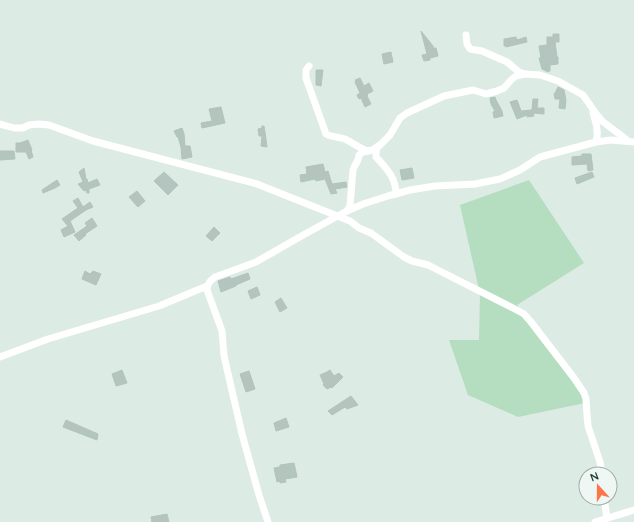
<svg xmlns="http://www.w3.org/2000/svg" width="634" height="522" viewBox="0 0 634 522" font-family="Quicksand,sans-serif">
<style>
.green{fill:#b4debf}
.building{fill:#b3c5be;stroke:#b0c5bc}
.lines{fill:none;stroke-linecap:round;stroke-linejoin:round}
.minor{stroke:#fff;stroke-width:7}
</style>
<rect width="100%" height="100%" fill="#ddebe5"/>
<path class="green" d="M529 180 584 263 517 305 570 370 585 403 518 417 468 395 449 340H479L480 294 460 205Z"/>
<g class="building">
<path d="M421 31 433 46V48H436L438 56 430 58V60L424 61 422 55 427 54Z"/>
<path d="M553 34H559V42H555L557 57H558V64L550 65V71H549L548 72 542 69 539 58H541L539 46 547 45V37H553Z"/>
<path d="M516 37 517 40 526 37 527 42 506 47V46H504V39Z"/>
<path d="M391 52 393 62 384 64 382 54Z"/>
<path d="M316 70H323L321 86 316 85Z"/>
<path d="M360 78 364 86 369 83 373 91 367 94 368 95 367 96 371 104 365 107 361 98 359 99 357 95 360 93 355 82 356 81 355 80Z"/>
<path d="M558 87 564 90 566 100 565 109 559 108 560 99H555L554 94 555 93Z"/>
<path d="M495 97 496 100 502 111 503 116 494 118 493 112 495 111 491 104 490 98Z"/>
<path d="M533 99H538L537 108H544V114L533 113 534 116 527 117V115L517 119 510 102 517 100 521 111 532 110Z"/>
<path d="M221 107 225 123 202 128 201 123 212 121 209 109Z"/>
<path d="M262 126H264L266 139 267 147 261 146 262 136H259L258 129 262 128Z"/>
<path d="M182 128 184 134 185 146H190L192 157 182 159 181 147 178 137H177L174 131Z"/>
<path d="M28 140 32 150H31L33 157 29 159 26 152H16V143H20Z"/>
<path d="M0 151H14L15 159 0 160Z"/>
<path d="M582 154H591L593 170 588 171 587 164 572 165V157L582 156Z"/>
<path d="M323 164 325 172 328 171 332 184 346 182 347 187 335 189 337 193 331 194 325 179 316 181 315 179 301 182 300 175 307 174 306 167Z"/>
<path d="M84 168 86 179H87L88 183 97 179 100 185 89 189V193H87L86 190 84 191 78 184 83 182 79 172Z"/>
<path d="M412 168 414 178 402 180 400 170Z"/>
<path d="M164 172 178 185 168 195 154 181Z"/>
<path d="M592 172 594 177 577 184 575 178Z"/>
<path d="M57 180 60 185 55 188 43 193 42 190Z"/>
<path d="M137 191 145 201 138 207 129 197Z"/>
<path d="M78 198 83 207 90 202 93 207 86 210 70 221 75 232 64 237 61 230 68 226 62 219 78 208 73 201Z"/>
<path d="M92 218 97 226 85 234 86 235 79 241 74 235 87 226 85 223Z"/>
<path d="M214 227 220 233 212 241 206 236Z"/>
<path d="M85 271 90 274 93 271 101 274 96 285 82 279Z"/>
<path d="M248 273 250 279 236 285V286L221 292 218 281 230 277 231 279Z"/>
<path d="M257 287 260 295 251 299 248 291Z"/>
<path d="M281 298 287 308 280 312 275 302Z"/>
<path d="M122 370 127 383 116 386 112 374Z"/>
<path d="M330 370 334 376 339 373 343 377 332 388 331 387 327 389 323 385 324 384 320 375 327 372Z"/>
<path d="M249 371 255 389 246 392 240 374Z"/>
<path d="M351 396 358 405 347 409 345 407 332 415 328 411Z"/>
<path d="M286 418 289 427 276 431 274 423Z"/>
<path d="M66 420 98 434 97 440 63 427Z"/>
<path d="M294 463 297 477 285 479 286 482 280 483V481L277 482 274 468 280 467V465Z"/>
<path d="M167 514 169 522H152L151 517Z"/>
</g>
<g class="lines">
<g class="minor">
<path d="M466 35 467 44 470 49 482 51 507 62 519 72 525 74"/>
<path d="M309 66 306 70V78L326 134C331 137 339 137 345 139 353 143 360 149 368 151"/>
<path d="M593 113C596 123 599 132 596 142"/>
<path d="M0 124 14 128H23L29 125 39 124 49 125 93 141 257 184 350 221 359 228 371 233 404 257 412 261 428 265 513 308 524 314 531 322 574 378 584 393 586 399 587 415 588 426 600 462 602 474"/>
<path d="M378 146 376 151V157C386 168 396 177 396 194"/>
<path d="M347 211 350 206 353 170C355 163 358 164 359 155L363 152 372 150 379 146 390 135 400 118 407 113 444 96 473 90 486 94 497 91 504 88 512 79 516 76 525 74 540 75 558 81 583 95 597 115 602 121 627 140"/>
<path d="M0 357 48 339 159 306 207 286"/>
<path d="M604 498 607 518"/>
<path d="M268 522 259 495 242 434 224 356 222 331 207 290C207 284 210 281 215 277L256 262 305 234 347 211 363 204 388 196 410 190 435 186 475 184 500 179 520 170 540 157 596 142 611 140 634 142"/>
<path d="M595 522 634 510"/>
</g>
</g>
<g transform="translate(598 486) rotate(339)"><circle r="19" fill="#eef7f3" stroke="#9baca6"/>
<path d="M0-3L7 15L0 10L-7 15Z" fill="#fc764a"/>
<text y="-6" font-size="11" font-weight="bold" text-anchor="middle" fill="#1e3b33">N</text>
</g>
</svg>
